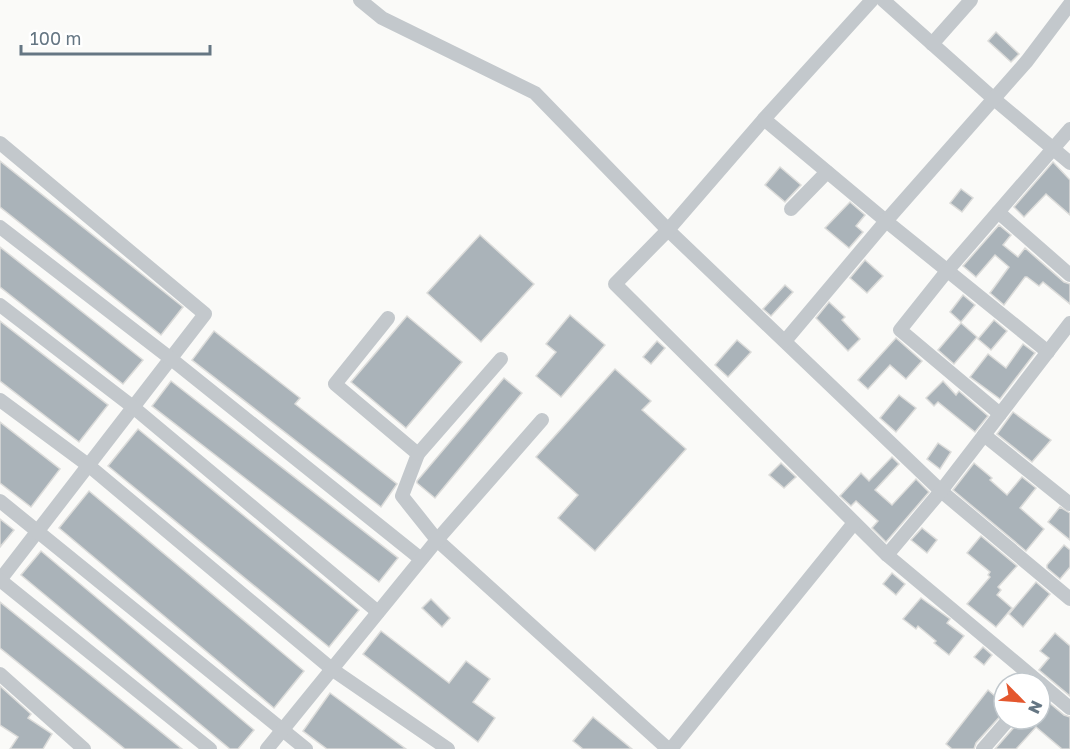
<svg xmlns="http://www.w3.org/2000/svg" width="1070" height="749" viewBox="0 0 1070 749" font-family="'Golos Text',sans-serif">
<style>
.building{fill:#aab3b9;stroke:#dcdcda;stroke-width:1.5}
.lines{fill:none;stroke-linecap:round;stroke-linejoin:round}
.minor{stroke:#c3c8cc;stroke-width:14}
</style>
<rect width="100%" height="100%" fill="#fafaf8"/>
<g class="building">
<path d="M996 32 1019 54 1011 62 988 41Z"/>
<path d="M0 161 183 307 161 335 0 207Z"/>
<path d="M1053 162 1070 180V215L1046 194 1024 217 1014 207Z"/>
<path d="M780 167 801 185 785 202 765 185Z"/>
<path d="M961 189 973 198 962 212 950 203Z"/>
<path d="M850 202 865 215 856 226 863 232 849 248 825 228Z"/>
<path d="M999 225 1011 235 1003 245 1018 257 1025 248 1064 282 1070 284V304L1043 282 1039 286 1027 277H1025L1004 305 990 293 1009 267 995 255 976 277 963 266Z"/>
<path d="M480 235 534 284 481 342 427 293Z"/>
<path d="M0 247 143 360 123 384 0 287Z"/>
<path d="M865 260 883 276 867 293 850 278Z"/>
<path d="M785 285 793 292 771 316 763 309Z"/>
<path d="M963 295 975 305 961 322 950 312Z"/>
<path d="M829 302 845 317 842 320 860 339 848 351 816 318Z"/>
<path d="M570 315 605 345 561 397 536 376 556 352 546 344Z"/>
<path d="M407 316 462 362 406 428 351 382Z"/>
<path d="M994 320 1007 331 991 350 978 339Z"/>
<path d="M0 321 108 405 79 442 0 381Z"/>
<path d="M961 323 977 337 954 364 938 350Z"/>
<path d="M214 331 300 398 295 404 397 484 381 507 192 360Z"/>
<path d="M896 338 922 361 906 379 890 365 868 389 858 380Z"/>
<path d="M737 340 751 352 728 377 715 365Z"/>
<path d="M657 341 665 348 651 364 643 357Z"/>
<path d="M1023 344 1035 353 1000 399 970 377 988 354 1006 368Z"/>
<path d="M615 369 651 401 642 410 686 449 595 551 558 518 578 495 536 457Z"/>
<path d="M504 378 522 393 435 498 417 483V481Z"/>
<path d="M171 381 398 558 379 582 152 406Z"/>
<path d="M943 381 956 395 959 391 988 416 975 432 938 402 934 406 926 398Z"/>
<path d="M899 395 916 408 896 432 880 418Z"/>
<path d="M1013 412 1051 440 1032 462 997 434Z"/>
<path d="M0 422 60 469 31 507 0 483Z"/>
<path d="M138 429 359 610 329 647 108 466Z"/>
<path d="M938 443 951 452 940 469 927 459Z"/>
<path d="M892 457 899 464 875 490 892 505 916 479 929 492 886 542 872 528 878 521 856 501 851 506 840 496 861 473 869 481Z"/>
<path d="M781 463 796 477 784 488 769 475Z"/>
<path d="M974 463 992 478 990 480 1007 495 1022 477 1036 488 1020 508 1044 529 1026 551 953 490Z"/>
<path d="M89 491 304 671 274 708 59 528Z"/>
<path d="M1060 507 1070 513V540L1048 522Z"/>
<path d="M0 519 14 530 0 547Z"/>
<path d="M922 528 937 540 927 553 911 540Z"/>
<path d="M981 536 1017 566 998 587 1001 590 997 595 1012 608 996 627 967 604 990 577 988 575 990 572 967 553Z"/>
<path d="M1064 545 1070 550V567L1060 579 1047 568V565Z"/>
<path d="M41 551 254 730 238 749H230L21 575Z"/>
<path d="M892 573 905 584 896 595 883 584Z"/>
<path d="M1036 582 1050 594 1023 627 1009 614Z"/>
<path d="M921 598 950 619 947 623 964 636 949 655 934 643 936 641 918 626 916 629 903 619Z"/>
<path d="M431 599 450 618 442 627 422 608Z"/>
<path d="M0 602 182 749H125L0 648Z"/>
<path d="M381 631 449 683 466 661 490 679 473 702 495 718 478 742 363 654Z"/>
<path d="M1055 633 1070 646V696L1039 670 1049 658 1040 651Z"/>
<path d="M983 647 992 655 984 665 974 657Z"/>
<path d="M0 686 31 714 28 718 52 734 43 749H10L18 737 0 725Z"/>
<path d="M988 690 1004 704V712L976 743 974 749H952L946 744Z"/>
<path d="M330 693 406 749H327L303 731Z"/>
<path d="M1040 695 1064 715 1070 717V749H1062L1036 727 1016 749H995L1016 725 1018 719H1040Z"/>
<path d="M593 717 632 749H583L573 741Z"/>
</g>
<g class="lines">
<g class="minor">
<path d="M360 0 382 18 535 93 668 230 941 491 1070 599"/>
<path d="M872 0 764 119 668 230 615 284 887 555 1040 683"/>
<path d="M883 0 994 99 1070 163"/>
<path d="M932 44 971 0"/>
<path d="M764 119 886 221 1048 352"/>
<path d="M0 143 205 314 0 580"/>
<path d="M791 209 827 172"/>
<path d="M998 212 1070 275"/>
<path d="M0 227 170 358 421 559"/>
<path d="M0 305 133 407 378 612"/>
<path d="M388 318 335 384 418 454 402 496 437 540 668 749"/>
<path d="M785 341 886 221 1027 61 1070 4"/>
<path d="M0 400 88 465 333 670 448 749"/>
<path d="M1000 414 900 330 947 271 1070 129"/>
<path d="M984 435 1070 504"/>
<path d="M418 454 501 359"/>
<path d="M0 501 306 749"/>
<path d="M887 555 941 491 1070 323"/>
<path d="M0 580 210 749"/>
<path d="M0 674 84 749"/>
<path d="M1040 683 1070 708"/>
<path d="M267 749 437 540 542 420"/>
<path d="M671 749 854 523"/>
<path d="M983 749 1009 719"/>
</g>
</g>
<g transform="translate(1022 701) rotate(115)"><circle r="28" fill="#ffffff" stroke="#c1c8cd" stroke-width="1.5"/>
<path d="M0-4.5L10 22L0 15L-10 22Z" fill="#e4572e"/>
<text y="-9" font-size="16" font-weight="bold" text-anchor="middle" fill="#657683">N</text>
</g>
<path d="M21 45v9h189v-9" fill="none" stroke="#657683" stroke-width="3"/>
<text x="30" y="45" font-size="18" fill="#657683" stroke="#ffffff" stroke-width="4.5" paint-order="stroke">100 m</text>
</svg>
